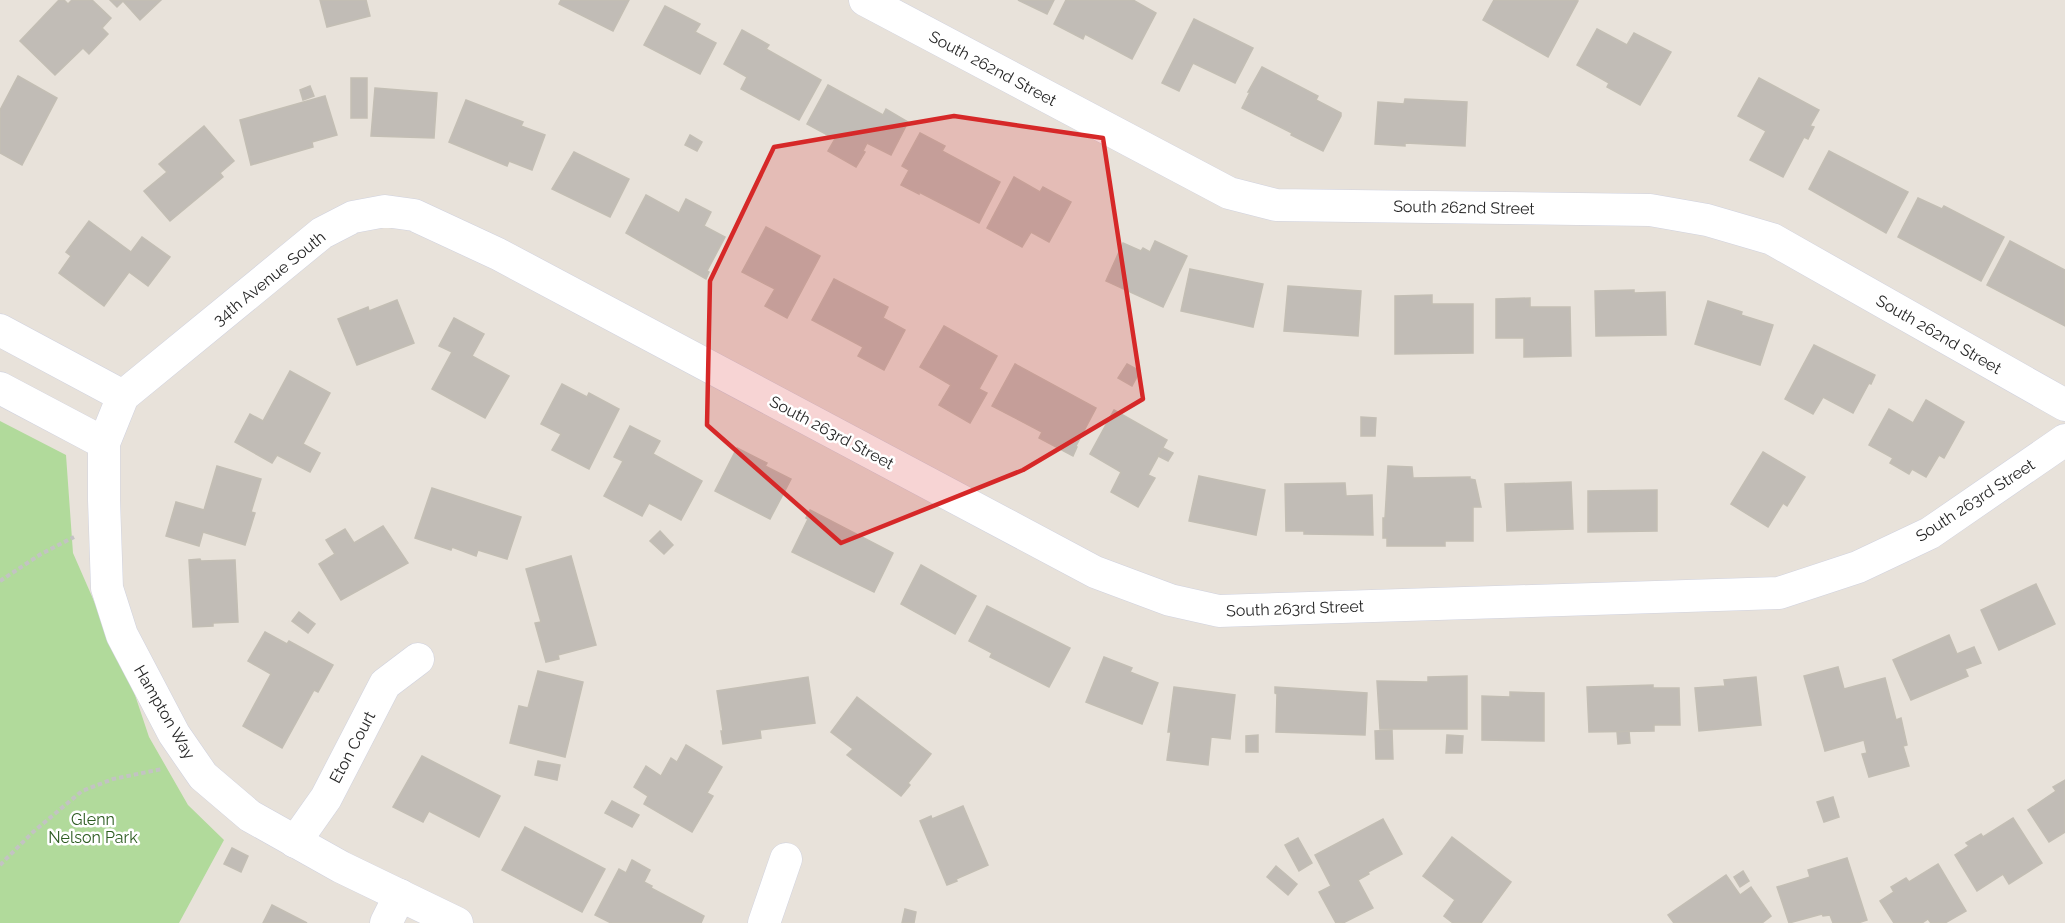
<svg xmlns="http://www.w3.org/2000/svg" width="2065" height="923" viewBox="0 0 2065 923" font-family="Raleway,sans-serif">
<style>
.green{fill:#b1da9b}
.building{fill:#c1bcb6;stroke:#c3beb4;stroke-width:1.5}
.lines{fill:none;stroke-linecap:round;stroke-linejoin:round}
.minor-casing{stroke:#d0d2df;stroke-width:33}
.path{stroke:#c3c3c3;stroke-width:4;stroke-dasharray:4.5 3;stroke-linecap:butt}
.minor{stroke:#fff;stroke-width:32}
.marked{fill:#d62828;fill-opacity:0.2;stroke:#d62828;stroke-width:4.5;stroke-linejoin:round}
.labels{text-anchor:middle;stroke-width:5;stroke-linejoin:round;paint-order:stroke}
.street-label{font-size:16px;fill:#272727;stroke:#fff}
.park-label{font-size:16px;fill:#2c5b20;stroke:#fff}
</style>
<rect width="100%" height="100%" fill="#e8e2da"/>
<path class="green" d="M0 421 66 455 73 553 135 695 149 737 188 805 224 840 179 923H0Z"/>
<g class="building">
<path d="M59 0H64L68 4 72 0H92L111 18 102 28 108 34 89 54 83 48 55 75 20 41Z"/>
<path d="M110 0H161L140 20 123 1 117 7Z"/>
<path d="M320 0H366L370 16 327 27Z"/>
<path d="M561 0H629L613 31 559 4Z"/>
<path d="M1018 0H1054L1047 14Z"/>
<path d="M1066 0H1133L1156 13 1132 59 1085 34 1083 39 1054 24Z"/>
<path d="M1494 0H1575L1578 1 1548 57 1483 20Z"/>
<path d="M665 6 700 24 695 32 716 43 700 74 644 45Z"/>
<path d="M1194 19 1253 48 1235 83 1193 63 1179 91 1162 83Z"/>
<path d="M1597 29 1627 45 1634 33 1671 52 1640 105 1607 87 1609 83 1577 65Z"/>
<path d="M742 30 769 45 766 49 821 80 799 120 741 89 747 77 724 64Z"/>
<path d="M1262 67 1318 96 1316 100 1341 113V116L1323 151 1291 135 1292 133 1242 108 1250 92H1248Z"/>
<path d="M18 76 57 98 22 165 0 153V110Z"/>
<rect x="351" y="78" width="16" height="40"/>
<path d="M1759 78 1819 110 1810 126 1814 127 1808 139 1804 137 1783 177 1750 160 1766 131 1738 116Z"/>
<path d="M828 85 883 115 886 109 908 122 891 155 867 143 863 151 865 152 856 167 828 151 835 139 807 124Z"/>
<path d="M310 86 314 96 303 100 300 90Z"/>
<path d="M375 88 437 93 434 138 371 136Z"/>
<path d="M325 96 337 135 312 142 313 147 251 165 240 120Z"/>
<path d="M1405 99 1467 102 1465 146 1405 143V146L1375 144 1378 102 1404 104Z"/>
<path d="M466 100 523 122 521 126 545 135 532 170 509 161 507 166 449 142Z"/>
<path d="M204 126 234 161 220 173 223 177 170 221 144 191 167 172 159 164Z"/>
<path d="M920 133 945 146 942 151 1000 182 979 223 919 192V194L901 185 909 170 902 166Z"/>
<path d="M690 135 702 142 697 151 685 145Z"/>
<path d="M1829 151 1908 192 1886 233 1809 189Z"/>
<path d="M574 152 629 179 610 217 552 189Z"/>
<path d="M1014 177 1040 192 1043 187 1071 202 1049 242 1031 232 1022 247 987 228Z"/>
<path d="M646 195 679 213 686 199 711 212 704 226 725 237 707 271 709 272 706 279 626 233Z"/>
<path d="M1918 198 1942 209 1944 206 2004 237 1981 281 1898 237Z"/>
<path d="M89 221 131 252 142 237 170 257 148 286 129 272 104 306 59 273 71 256 66 252Z"/>
<path d="M766 227 820 256 787 318 765 306 775 289 742 272Z"/>
<path d="M1155 241 1187 256 1163 307 1106 281 1123 243 1141 251 1143 248 1150 252Z"/>
<path d="M2010 241 2065 270V326L1987 285Z"/>
<path d="M1190 269 1263 284 1253 327 1181 311Z"/>
<path d="M834 279 888 307 883 318 905 330 884 370 858 356 863 347 812 320Z"/>
<path d="M1288 286 1361 291 1358 336 1284 331Z"/>
<path d="M1634 290V293L1665 292 1666 335 1596 336 1595 291Z"/>
<path d="M1432 295V304H1473V353L1395 354V296Z"/>
<path d="M1530 298V307H1570L1571 356 1524 357V338H1496V299Z"/>
<path d="M397 300 414 343 357 365 338 319 368 307 369 311Z"/>
<path d="M1708 301 1742 312 1741 315 1773 325 1760 365 1695 344Z"/>
<path d="M454 318 484 334 472 356 509 376 485 418 432 389 452 352 439 346Z"/>
<path d="M944 326 997 356 979 389 987 393 970 423 939 405 951 385 920 367Z"/>
<path d="M1814 345 1875 375 1871 384 1869 383 1853 413 1823 397 1813 414 1785 399Z"/>
<path d="M1015 364 1096 408 1076 446 1077 447 1073 456 1039 438 1042 432 992 406Z"/>
<path d="M1127 364 1140 371 1132 386 1118 378Z"/>
<path d="M290 371 330 393 303 444 320 453 310 472 277 455 272 463 235 442 250 414 263 421Z"/>
<path d="M562 384 587 397 589 393 619 409 589 469 552 450 561 434 541 424Z"/>
<path d="M1926 400 1964 422 1944 458 1939 455 1926 477 1912 469 1909 474 1890 463 1893 458 1869 445 1889 409 1913 423Z"/>
<path d="M1114 410 1167 440 1148 475 1155 478 1138 507 1111 492 1121 472 1090 454Z"/>
<path d="M1361 417 1376 418 1375 436H1361Z"/>
<path d="M630 426 660 441 653 454 702 481 681 520 649 503 642 516 604 496 623 461 614 457Z"/>
<path d="M737 448 767 463 765 466 791 479 770 519 715 491Z"/>
<path d="M1163 448 1173 453 1168 461 1158 456Z"/>
<path d="M1763 452 1805 477 1787 506 1783 503 1768 527 1731 504Z"/>
<path d="M217 466 261 479 251 512 255 513 245 545 203 532 199 546 166 536 176 502 204 510Z"/>
<path d="M1388 466 1412 467 1413 478 1470 477V479L1475 480 1481 507H1473V541H1445V546H1387V538H1383V518H1385Z"/>
<path d="M1199 476 1265 490 1256 535 1189 521Z"/>
<path d="M1571 482 1573 529 1507 531 1505 484Z"/>
<path d="M1345 483 1346 496 1372 495 1373 535 1304 534V531H1286L1285 484Z"/>
<path d="M432 488 521 517 507 559 478 550 476 556 452 547 451 550 415 538Z"/>
<path d="M1657 490V531L1588 532V491Z"/>
<path d="M810 510 893 553 874 592 792 552 808 519 806 518Z"/>
<path d="M383 526 408 563 341 600 319 564 335 554 326 540 345 529 354 543Z"/>
<path d="M660 531 673 545 664 554 650 541Z"/>
<path d="M571 556 596 645 558 655 559 659 546 662 535 623 541 622 526 569Z"/>
<path d="M200 559 201 561 235 560 238 622 213 623V626L193 627 189 560Z"/>
<path d="M921 565 976 596 955 634 901 604Z"/>
<path d="M2036 584 2055 624 1999 650 1981 610Z"/>
<path d="M987 606 1070 648 1049 687 990 657 992 653 969 641Z"/>
<path d="M299 612 315 624 308 633 292 621Z"/>
<path d="M265 632 287 644 289 641 333 665 318 692 314 690 282 748 243 726 271 674 248 661Z"/>
<path d="M1949 635 1957 654 1974 647 1981 663 1965 669 1968 676 1911 700 1893 660Z"/>
<path d="M1104 657 1132 668 1130 672 1158 683 1142 724 1086 702Z"/>
<path d="M1838 667 1844 689 1885 678 1896 720 1901 718 1907 745 1903 746 1909 766 1869 777 1862 754 1867 753 1864 740 1825 751 1804 676Z"/>
<path d="M538 671 583 682 565 757 510 743 519 706 528 708Z"/>
<path d="M1467 676V729H1380L1377 681 1428 682V677Z"/>
<path d="M808 677 815 723 760 730 761 738 723 744 721 731H723L717 691Z"/>
<path d="M1756 677 1761 725 1699 731 1695 688 1725 686 1724 680Z"/>
<path d="M1653 685V688H1679L1680 725H1654V731L1589 732 1587 687Z"/>
<path d="M1174 687 1235 695 1230 739 1211 737 1208 765 1167 760 1171 732H1168Z"/>
<path d="M1275 687 1367 693 1365 735 1276 732 1277 694 1275 693Z"/>
<path d="M1510 692 1544 693V741L1482 740V696L1510 697Z"/>
<path d="M857 697 931 754 908 783 910 785 901 796 847 755 853 749 831 732Z"/>
<path d="M1392 730 1393 759H1376L1375 731Z"/>
<path d="M1629 731 1630 743 1618 744 1617 732Z"/>
<path d="M1258 735V752H1246V736Z"/>
<path d="M1447 735 1463 736 1462 753H1446Z"/>
<path d="M686 745 722 767 707 793 713 796 692 832 644 804 648 796 634 787 646 766 661 776 671 758 677 762Z"/>
<path d="M422 756 500 796 479 837 429 811 423 822 393 807Z"/>
<path d="M538 761 560 765 557 780 535 775Z"/>
<path d="M2065 780V832L2049 842 2028 810 2056 791 2053 787Z"/>
<path d="M1833 797 1839 817 1824 822 1817 802Z"/>
<path d="M612 801 639 815 632 827 605 813Z"/>
<path d="M963 806 988 865 956 879 957 881 947 885 920 821 931 816 932 819Z"/>
<path d="M2013 818 2042 863 2009 884 2003 874 1977 891 1955 855 1969 846 1966 843 1981 834 1983 837Z"/>
<path d="M1383 819 1402 854 1368 872 1369 874 1358 880 1373 908 1343 923H1336L1319 892 1331 886 1315 855Z"/>
<path d="M525 827 605 869 582 912 502 870Z"/>
<path d="M1452 837 1511 882 1481 923H1453L1444 916 1455 900 1423 876Z"/>
<path d="M1298 838 1312 863 1299 871 1285 845Z"/>
<path d="M232 848 248 856 241 872 224 864Z"/>
<path d="M1847 858 1867 920 1858 923H1833L1830 915 1823 916 1822 914 1789 923 1777 887 1810 877 1808 870Z"/>
<path d="M632 860 650 870 644 882 652 886 651 888 704 916 701 923H611L595 915 619 869 626 873Z"/>
<path d="M1938 864 1966 911 1945 923H1931L1928 919 1922 923H1894L1880 901 1894 892 1891 887 1906 878 1909 882Z"/>
<path d="M1276 866 1297 884 1288 895 1267 877Z"/>
<path d="M1743 871 1749 881 1740 887 1734 877Z"/>
<path d="M1726 875 1740 895 1751 887 1771 916 1762 923H1674L1668 915Z"/>
<path d="M272 905 307 923H263Z"/>
<path d="M905 909 916 912 914 923H902Z"/>
</g>
<g class="lines">
<defs>
<g id="minor">
<path d="M865 0 1229 193 1276 205 1650 210 1707 220 1772 239 2065 405"/>
<path d="M0 330 123 396"/>
<path d="M0 388 104 443"/>
<path d="M295 842 326 798 385 684 418 659"/>
<path d="M386 923 400 895"/>
<path d="M457 923 341 867 250 816 203 776 174 734 122 635 107 588 104 500V443L123 396 322 233 353 217 385 211 414 215 498 254 1095 572 1170 600 1219 611 1779 593 1858 567 1930 533 2065 440"/>
<path d="M764 923 786 859"/>
</g>
</defs>
<use href="#minor" class="minor-casing"/>
<g class="path">
<path d="M0 581 41 554 74 537"/>
<path d="M0 865 33 832 82 791 113 779 162 769"/>
</g>
<use href="#minor" class="minor"/>
</g>
<path class="marked" d="M954 116 1103 138 1143 399 1023 470 841 543 707 425 710 281 774 147Z"/>
<g class="labels">
<g class="street-label">
<text transform="translate(993 68) rotate(28)" y="6">South 262nd Street</text>
<text transform="translate(1464 207) rotate(1)" y="6">South 262nd Street</text>
<text transform="translate(269 278) rotate(-39)" y="6">34th Avenue South</text>
<text transform="translate(1939 334) rotate(30)" y="6">South 262nd Street</text>
<text transform="translate(832 432) rotate(28)" y="6">South 263rd Street</text>
<text transform="translate(1975 500) rotate(-33)" y="6">South 263rd Street</text>
<text transform="translate(1295 608) rotate(-2)" y="6">South 263rd Street</text>
<text transform="translate(165 712) rotate(60)" y="6">Hampton Way</text>
<text transform="translate(352 747) rotate(-62)" y="6">Eton Court</text>
</g>
<g class="park-label">
<text x="93" y="825">Glenn<tspan x="93" dy="18">Nelson Park</tspan></text>
</g>
</g>
</svg>
